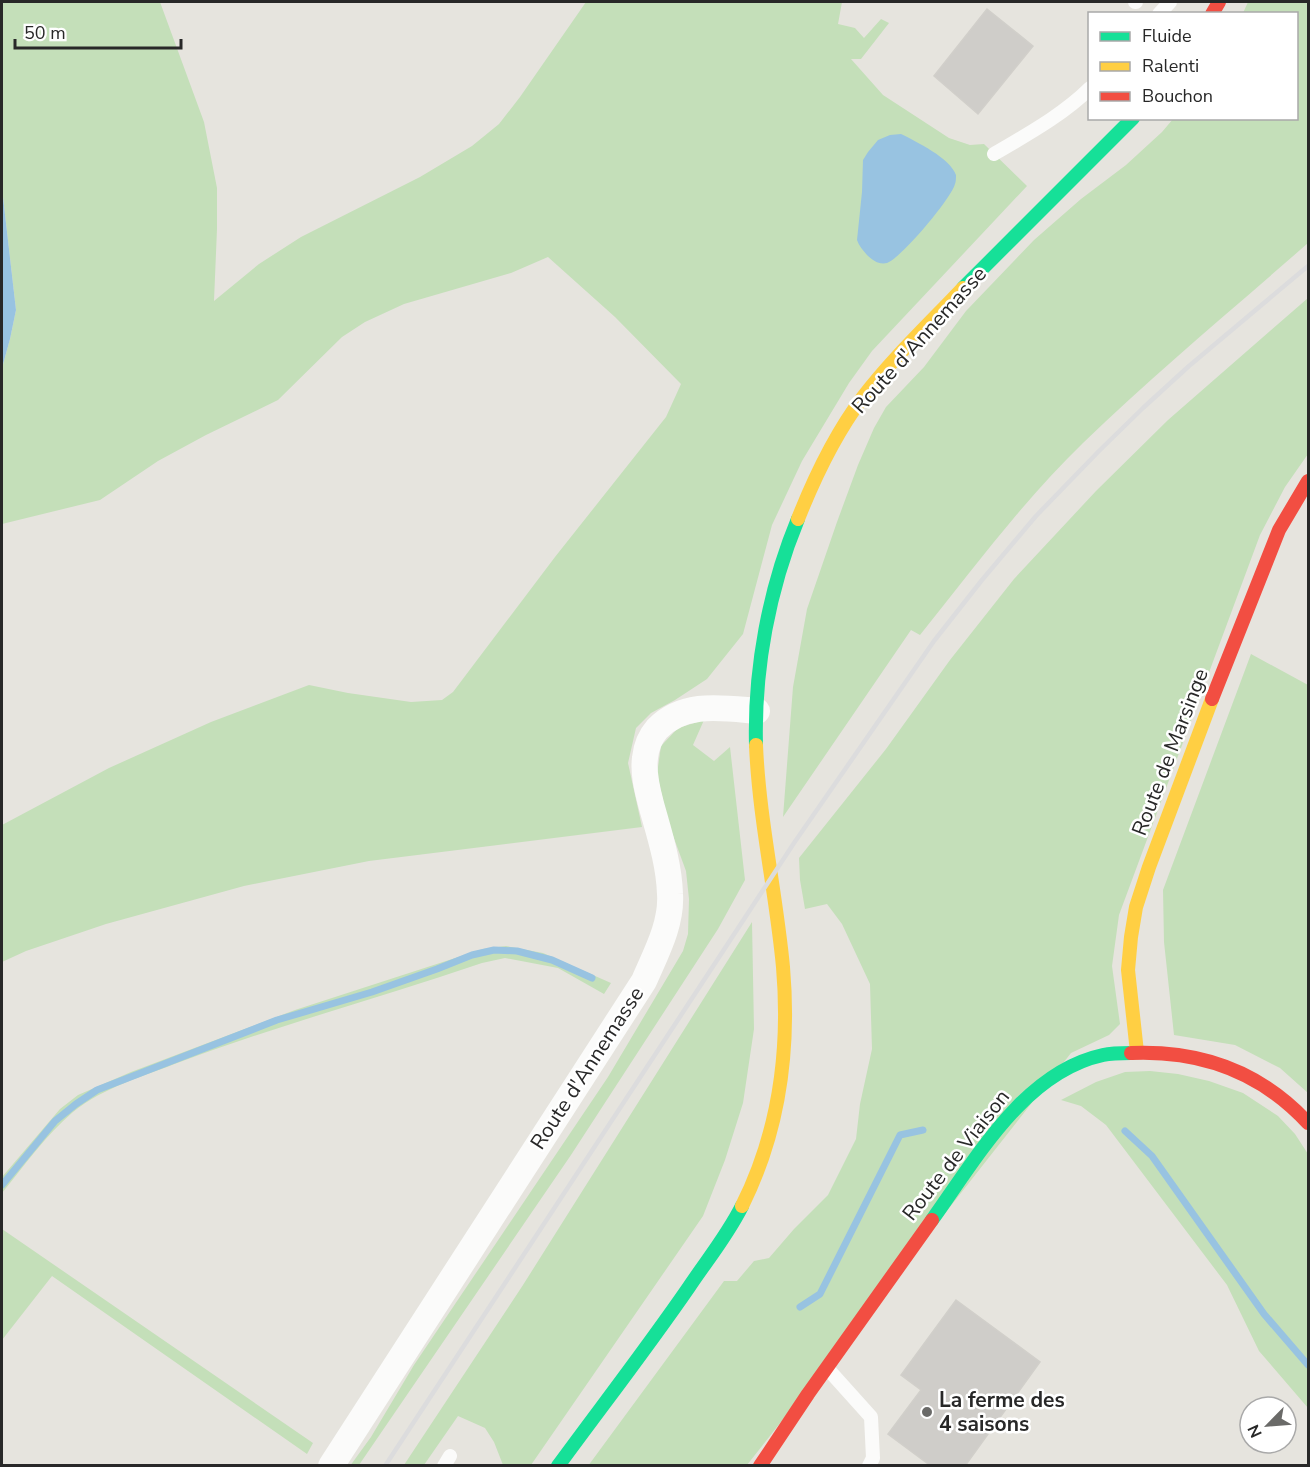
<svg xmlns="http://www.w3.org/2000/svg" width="1310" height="1467" viewBox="0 0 1310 1467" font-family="'Nunito Sans',sans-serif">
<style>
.green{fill:#c4dfb9}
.water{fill:#98c3e1}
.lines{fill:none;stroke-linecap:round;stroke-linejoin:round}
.stream{stroke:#98c3e1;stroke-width:7}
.building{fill:#cfcdc9;stroke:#d1cfca;stroke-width:1.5}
.lane{stroke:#fbfbfa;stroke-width:14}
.street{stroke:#fbfbfa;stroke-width:26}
.fast{stroke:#16e098;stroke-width:14}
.slow{stroke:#ffcf43;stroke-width:14}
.jam{stroke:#f24e42;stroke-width:14}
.rail{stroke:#dcdcdd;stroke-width:4.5}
.poi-dot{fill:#6a6a68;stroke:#fff;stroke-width:2}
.labels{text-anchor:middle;stroke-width:5;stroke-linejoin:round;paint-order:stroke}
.street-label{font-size:21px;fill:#282828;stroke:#fff}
.poi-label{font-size:21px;font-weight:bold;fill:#282828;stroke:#fff;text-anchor:start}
</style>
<rect width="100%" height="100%" fill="#e6e4de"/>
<g class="green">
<path d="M2 2H160L204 122 217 188V229L214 301 259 264 301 237 420 177 472 146 499 124 520 97 586 2H842L838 24 855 28 864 38 881 19 889 23 861 59H851L883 95 949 138 970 145 984 144 1027 186 872 351 849 383 802 461 772 525 743 634 707 679 675 700 651 713 636 728 628 763 642 827 369 861 244 886 106 924 26 951 2 962V825L109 768 211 722 309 685 348 693 411 702 442 700 453 692 555 557 666 417 681 384 615 317 548 257 511 273 404 304 365 322 342 337 278 400 206 435 158 461 100 500 2 524V368L10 339 16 310 3 197 2 195Z"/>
<path d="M1248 2H1308V243C1233 309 1155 373 1083 443 1023 501 973 569 920 635L911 630 783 817 793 687 807 609 837 522 858 465 874 428 886 407 924 367 966 311 1034 240 1081 199 1126 165 1162 132 1173 119 1296 118V14L1243 13Z"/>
<path d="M1308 298V454L1285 487 1260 535 1119 915 1112 966 1120 1024 1109 1035 1071 1053 747 1465 588 1466 724 1281H737L754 1261 769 1258 794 1229 828 1195 856 1139 860 1104 872 1049 870 984 842 924 827 904 805 909 800 880 799 858 886 749 950 660 1014 579 1096 491 1168 420Z"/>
<path d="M1251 654 1308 685V1093L1280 1068 1235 1045 1174 1035 1164 942 1163 890Z"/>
<path d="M704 720 693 745 714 761 730 747 745 880 718 929 571 1155 359 1465 350 1466 371 1437 414 1365 608 1077 683 951 688 934 689 899 686 871 668 822 657 774 661 746 678 728Z"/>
<path d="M752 922 754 1029 743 1103 725 1160 703 1216 531 1465H503L494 1442 485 1428 458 1416 424 1465H404L523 1285Z"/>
<path d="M506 946 543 953 611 983 604 994 558 968 505 958 482 963C382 997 279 1025 180 1062 144 1076 104 1087 73 1112 46 1135 24 1166 2 1193V1177L60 1109 78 1095 131 1072 295 1010 483 949Z"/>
<path d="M1150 1071 1178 1074 1209 1081 1243 1093 1278 1116 1295 1134 1308 1154V1408L1259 1351 1227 1285 1106 1125 1081 1106 1061 1100 1096 1082 1125 1072Z"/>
<path d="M2 1229 313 1443 307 1454 52 1276 2 1340Z"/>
</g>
<g class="water">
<path d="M901 134C917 142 950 158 956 175 956 177 956 182 955 184 951 199 901 258 887 263 879 265 872 260 867 255 863 250 859 246 857 240L862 192 863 160 868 152 878 140 890 135Z"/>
<path d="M2 195 3 197 16 310 10 339 2 368Z"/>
</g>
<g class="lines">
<g class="stream">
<path d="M1125 1131 1152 1156 1264 1314 1308 1365"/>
<path d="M2 1185 55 1121 76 1104 97 1090 277 1020 372 992 437 969 472 955 494 950 517 951 552 960 592 978"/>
<path d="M800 1307 820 1294 900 1135 923 1130"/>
</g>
</g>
<g class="building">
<path d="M987 9 1033 46 978 114 934 76Z"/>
<path d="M956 1300 1040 1362 965 1466H931L888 1434 921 1390 901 1375Z"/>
</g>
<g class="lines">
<g class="lane">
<path d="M1135 2H1136"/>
<path d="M1159 14 1170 2"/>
<path d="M994 154C1026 135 1063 115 1090 88"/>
<path d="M827 1368 871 1417 873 1458 869 1466"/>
<path d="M444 1466 450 1456"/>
</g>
<path class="street" d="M331 1466 644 981C656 953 672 924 670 894 669 863 659 833 651 804 647 789 643 773 645 758 646 748 650 737 657 729 684 701 722 708 757 711"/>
<g class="fast">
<path d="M963 288 1133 118"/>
<path d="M756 745C754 669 769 589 798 519"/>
<path d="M932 1220C976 1159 1024 1072 1103 1055 1112 1053 1122 1053 1131 1053"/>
<path d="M558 1466C602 1406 647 1348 689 1287 707 1260 727 1236 742 1206"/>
</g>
<g class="slow">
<path d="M798 519C815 476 835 434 863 397 893 358 929 324 963 288"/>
<path d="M1137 1052 1128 970 1131 937 1136 907 1149 867 1212 699"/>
<path d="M742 1206C779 1132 790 1049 783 967 776 892 759 819 756 745"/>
</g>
<g class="jam">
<path d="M1212 14 1219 2"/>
<path d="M1212 699 1279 530 1308 481"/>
<path d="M1131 1053C1201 1050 1260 1071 1308 1123"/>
<path d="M760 1466 808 1394 932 1220"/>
</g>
<path class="rail" d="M385 1466 794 843 934 641 982 580 1036 516 1099 451 1143 408 1189 366 1308 266"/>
</g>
<circle class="poi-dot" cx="927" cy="1412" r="6"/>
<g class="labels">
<g class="street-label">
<text transform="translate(919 340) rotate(-48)" y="7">Route d'Annemasse</text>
<text transform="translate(1170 752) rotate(-69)" y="7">Route de Marsinge</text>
<text transform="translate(587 1068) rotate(-57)" y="7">Route d'Annemasse</text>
<text transform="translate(956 1155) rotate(-52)" y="7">Route de Viaison</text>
</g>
<g class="poi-label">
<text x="939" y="1407">La ferme des<tspan x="939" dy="24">4 saisons</tspan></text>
</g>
</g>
<rect width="1310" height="1467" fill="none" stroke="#282828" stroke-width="6"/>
<rect x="1088" y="12" width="210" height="108" fill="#ffffff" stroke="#a9a9a9" stroke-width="1.5"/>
<rect x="1100" y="32" width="30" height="9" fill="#16e098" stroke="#a9a9a9" stroke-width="1.5"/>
<text x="1142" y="42" font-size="18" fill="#282828">Fluide</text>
<rect x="1100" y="62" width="30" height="9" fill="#ffcf43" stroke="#a9a9a9" stroke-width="1.5"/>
<text x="1142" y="72" font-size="18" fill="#282828">Ralenti</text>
<rect x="1100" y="92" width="30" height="9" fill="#f24e42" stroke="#a9a9a9" stroke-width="1.5"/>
<text x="1142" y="102" font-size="18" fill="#282828">Bouchon</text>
<g transform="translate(1268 1425) rotate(245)"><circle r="28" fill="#ffffff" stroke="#a9a9a9" stroke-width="1.5"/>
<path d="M0-4.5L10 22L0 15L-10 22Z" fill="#6a6a68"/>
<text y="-9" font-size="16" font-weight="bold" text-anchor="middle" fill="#282828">N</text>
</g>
<path d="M15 39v9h166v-9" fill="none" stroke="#282828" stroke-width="3"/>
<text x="24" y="39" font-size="18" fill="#282828" stroke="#ffffff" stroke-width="4.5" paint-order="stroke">50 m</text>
</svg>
